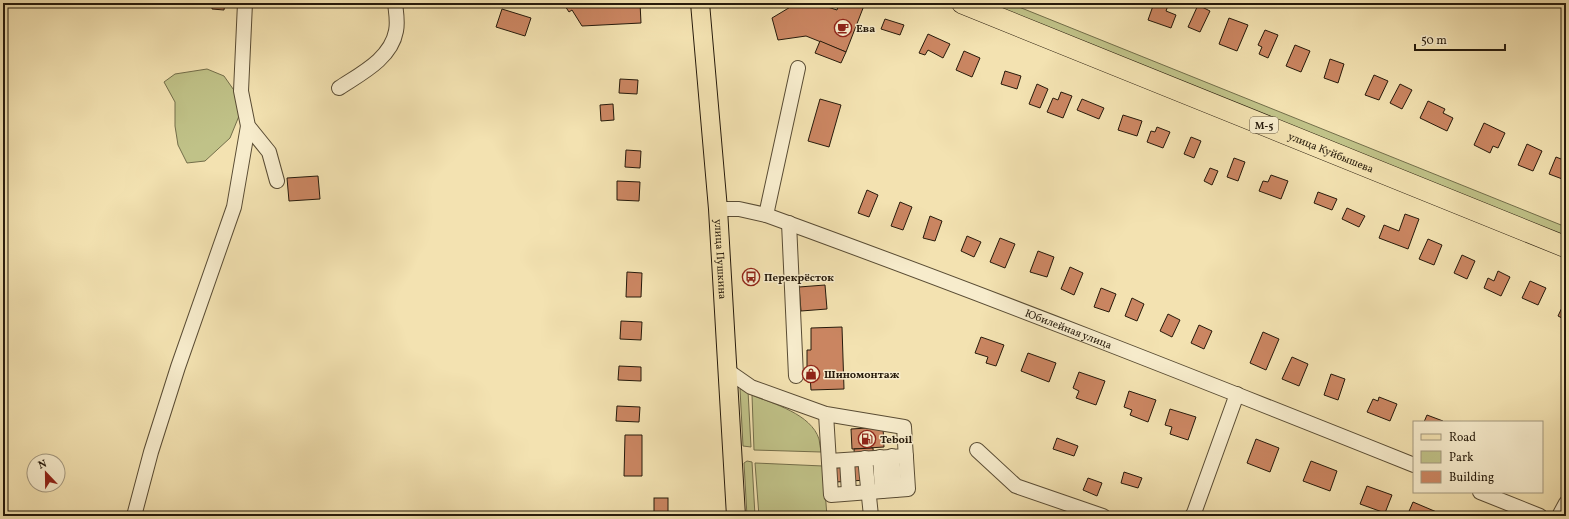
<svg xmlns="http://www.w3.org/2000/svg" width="1569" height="519" viewBox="0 0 1569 519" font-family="Vollkorn,serif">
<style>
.green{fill:#c0c288;stroke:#736e4a}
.building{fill:#cb8662;stroke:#261a0b}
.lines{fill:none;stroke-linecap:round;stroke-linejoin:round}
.minor-casing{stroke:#594c34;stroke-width:16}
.major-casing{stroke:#261a0b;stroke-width:20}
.highway-casing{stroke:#261a0b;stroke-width:22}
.minor{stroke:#f7eccc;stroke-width:14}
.major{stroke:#f3e2b1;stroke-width:18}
.highway{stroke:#f3e2b1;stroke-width:21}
.labels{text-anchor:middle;stroke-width:3;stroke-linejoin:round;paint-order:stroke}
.shield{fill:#f7eccc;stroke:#655945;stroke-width:1}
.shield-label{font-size:10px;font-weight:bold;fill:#261a0b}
.poi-label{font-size:11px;font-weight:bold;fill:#261a0b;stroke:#f7eccc;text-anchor:start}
.street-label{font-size:11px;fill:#261a0b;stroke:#f7eccc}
</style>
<rect width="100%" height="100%" fill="#f3e2b1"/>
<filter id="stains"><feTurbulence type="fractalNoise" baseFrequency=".005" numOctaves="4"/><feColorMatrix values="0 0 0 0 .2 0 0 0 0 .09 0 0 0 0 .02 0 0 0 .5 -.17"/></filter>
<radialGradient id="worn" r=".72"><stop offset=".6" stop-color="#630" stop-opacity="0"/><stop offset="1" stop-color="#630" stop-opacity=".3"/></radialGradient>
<g class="green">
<path d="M984 3H1009L1566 227V238Z"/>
<path d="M207 69 224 76 238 96 239 116 230 138 205 161 187 163 178 145 175 126V102L164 82 175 74Z"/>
<path d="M740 389 748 391 751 447 743 446Z"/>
<path d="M752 395C774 404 811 414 819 439 820 443 820 448 821 452L754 450Z"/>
<path d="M747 461 752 462 755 516H747L744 463Z"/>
<path d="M755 463 823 466 827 516H759Z"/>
</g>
<g class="building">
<rect x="42" y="3" width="24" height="3"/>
<path d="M212 3H225L224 10 212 9Z"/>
<path d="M563 3H640L641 23 582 26 572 10 569 12Z"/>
<path d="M797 3H815L837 10 839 3H865L846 52 806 36 778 40 772 18Z"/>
<path d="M1154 3H1169L1166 11 1176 15 1171 28 1148 20Z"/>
<path d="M1198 5 1210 11 1200 32 1188 27Z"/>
<path d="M502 9 531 18 525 36 496 27Z"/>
<path d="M1229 18 1248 25 1237 51 1219 44Z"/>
<path d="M885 19 904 25 900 35 881 29Z"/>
<path d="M1265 30 1278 35 1268 58 1259 54 1262 47 1258 45Z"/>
<path d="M928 34 950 44 943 58 928 50 925 55 919 53Z"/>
<path d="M820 41 846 52 841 63 815 53Z"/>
<path d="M1295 45 1310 51 1301 72 1286 66Z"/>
<path d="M964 51 980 58 972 77 956 70Z"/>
<path d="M1330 59 1344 64 1338 83 1324 78Z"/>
<path d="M1005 71 1021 76 1017 89 1001 84Z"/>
<path d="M1374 75 1388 81 1379 100 1365 95Z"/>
<path d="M620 79 638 80 637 94 619 93Z"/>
<path d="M1037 84 1048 89 1040 108 1029 104Z"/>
<path d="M1400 84 1412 90 1402 109 1390 103Z"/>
<path d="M1061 92 1072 96 1063 118 1047 112 1053 98 1058 100Z"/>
<path d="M820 99 841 105 829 147 808 141Z"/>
<path d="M1082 99 1104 108 1099 119 1077 110Z"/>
<path d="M1428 101 1445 109 1443 113 1453 118 1447 131 1420 118Z"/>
<path d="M613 104 614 120 601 121 600 105Z"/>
<path d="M1123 115 1142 121 1137 136 1118 130Z"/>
<path d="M1484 123 1505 133 1498 148 1493 146 1490 153 1474 145Z"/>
<path d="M1157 127 1170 132 1163 148 1147 142 1151 131 1155 132Z"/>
<path d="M1191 137 1201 141 1194 158 1184 154Z"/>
<path d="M1527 144 1542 151 1533 171 1518 165Z"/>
<path d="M626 150 641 151 640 168 625 167Z"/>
<path d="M1556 157 1566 161V176L1565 180 1549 174Z"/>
<path d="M1234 158 1245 162 1238 181 1227 177Z"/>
<path d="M1210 168 1218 171 1212 185 1204 181Z"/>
<path d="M1271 175 1288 181 1281 199 1259 191 1263 181 1268 182Z"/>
<path d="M318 176 320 199 289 201 287 178Z"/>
<path d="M617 181 640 182 639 201 617 200Z"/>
<path d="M867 190 878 195 869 217 858 213Z"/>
<path d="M1318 192 1337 199 1332 210 1314 203Z"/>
<path d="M900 202 912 207 903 230 891 226Z"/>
<path d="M1347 208 1365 216 1359 227 1342 219Z"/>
<path d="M1405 214 1419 219 1408 249 1379 238 1384 225 1399 231Z"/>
<path d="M930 216 942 221 935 241 923 238Z"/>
<path d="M967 236 981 242 974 257 961 251Z"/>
<path d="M1000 238 1015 244 1005 268 990 262Z"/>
<path d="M1428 239 1442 245 1434 265 1419 259Z"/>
<path d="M1038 251 1054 257 1047 277 1030 272Z"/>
<path d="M1462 255 1475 261 1467 279 1454 273Z"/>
<path d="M1070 267 1083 273 1074 295 1061 289Z"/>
<path d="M1498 271 1510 277 1501 296 1484 288 1488 278 1494 281Z"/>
<path d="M627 272 642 273 641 297H626Z"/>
<path d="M1530 281 1546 288 1538 305 1522 298Z"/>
<path d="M825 285 827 309 801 311 799 287Z"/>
<path d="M1101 288 1116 294 1109 312 1094 307Z"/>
<path d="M1132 298 1144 304 1137 321 1125 316Z"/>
<path d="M1566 299V320L1558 316Z"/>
<path d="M1168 314 1180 320 1172 337 1160 331Z"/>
<path d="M621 321 642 322 641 340 620 339Z"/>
<path d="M1199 325 1212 331 1204 349 1191 343Z"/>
<path d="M842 327 844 389 811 390 810 376H807V350H811V328Z"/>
<path d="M1263 332 1279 339 1266 370 1250 363Z"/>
<path d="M981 337 1004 345 996 366 986 363 988 357 975 353Z"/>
<path d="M1028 353 1056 363 1049 382 1021 371Z"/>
<path d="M1292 357 1308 364 1299 386 1282 379Z"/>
<path d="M619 366 641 367V381L618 380Z"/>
<path d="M1079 372 1105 381 1096 405 1076 398 1079 391 1073 388Z"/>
<path d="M1331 374 1345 379 1338 400 1324 395Z"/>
<path d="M1129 391 1156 400 1148 422 1130 415 1132 410 1124 407Z"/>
<path d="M1379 397 1397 404 1390 421 1367 412 1373 399 1378 401Z"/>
<path d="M617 406 640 407 639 422 616 421Z"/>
<path d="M1170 409 1196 417 1188 440 1170 434 1172 427 1165 425Z"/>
<path d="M1427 415 1443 421 1442 422H1424Z"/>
<path d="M883 427 884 447 852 449 851 429Z"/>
<path d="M625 435H642V476H624Z"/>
<path d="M1057 438 1078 446 1074 456 1053 449Z"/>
<path d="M1256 439 1279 448 1270 472 1247 463Z"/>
<path d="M873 448 874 465 896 478 836 482 835 468 855 466 854 449Z"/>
<path d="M1311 461 1337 471 1330 491 1303 481Z"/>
<path d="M1124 472 1142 478 1138 488 1121 483Z"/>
<path d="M1088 478 1102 483 1097 496 1083 490Z"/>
<path d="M1367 486 1392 495 1385 513 1360 504Z"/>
<rect x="654" y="498" width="14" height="18"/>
<path d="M1413 502 1439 513 1438 516H1407Z"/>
</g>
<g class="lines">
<defs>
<g id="minor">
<path d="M245 3 241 91 248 126 269 152 277 181"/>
<path d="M339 88C360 74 391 59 396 31 398 22 396 12 395 3"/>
<path id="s1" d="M718 209H739L766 215C984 294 1199 379 1414 465"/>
<path d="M766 215 798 68"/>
<path d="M789 223 796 376"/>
<path d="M728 371 751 387 826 414 904 427 908 489 831 495 826 414"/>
<path d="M977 450 1016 486 1103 516"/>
<path d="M892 456 895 490"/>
<path d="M880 457 882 491"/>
<path d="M865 458 871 516"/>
<path d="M847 460 849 493"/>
<path d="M829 461 906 456"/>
<path d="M1480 492 1540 516"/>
<path d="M134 516 151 452 178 367 234 207 248 126"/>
<path d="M1192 516 1194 513 1237 394"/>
<path d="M1559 516 1566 503"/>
</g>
<g id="major">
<path id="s2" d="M700 3 718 209 736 516"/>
</g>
<g id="highway">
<path id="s3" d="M962 3 1566 247"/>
</g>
</defs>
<use href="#minor" class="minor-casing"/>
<use href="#major" class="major-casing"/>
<use href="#highway" class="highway-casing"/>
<use href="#minor" class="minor"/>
<use href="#major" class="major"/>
<use href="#highway" class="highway"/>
</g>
<defs>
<symbol id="cafe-ring" viewBox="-11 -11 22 22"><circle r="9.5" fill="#f7eccc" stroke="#8f2418" stroke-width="1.5"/><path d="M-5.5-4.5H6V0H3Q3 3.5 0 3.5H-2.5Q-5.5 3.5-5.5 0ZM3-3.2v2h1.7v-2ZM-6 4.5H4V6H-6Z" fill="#8f2418"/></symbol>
<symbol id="bus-ring" viewBox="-11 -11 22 22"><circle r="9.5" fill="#f7eccc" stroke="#8f2418" stroke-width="1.5"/><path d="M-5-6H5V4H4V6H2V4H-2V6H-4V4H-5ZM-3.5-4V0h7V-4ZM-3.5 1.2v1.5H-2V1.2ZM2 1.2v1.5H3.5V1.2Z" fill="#8f2418"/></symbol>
<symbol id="shop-ring" viewBox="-11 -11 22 22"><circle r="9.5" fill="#f7eccc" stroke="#8f2418" stroke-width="1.5"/><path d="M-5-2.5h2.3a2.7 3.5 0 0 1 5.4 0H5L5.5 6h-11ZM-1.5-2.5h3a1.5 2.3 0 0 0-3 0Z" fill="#8f2418"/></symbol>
<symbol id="fuel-ring" viewBox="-11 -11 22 22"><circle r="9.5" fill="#f7eccc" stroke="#8f2418" stroke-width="1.5"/><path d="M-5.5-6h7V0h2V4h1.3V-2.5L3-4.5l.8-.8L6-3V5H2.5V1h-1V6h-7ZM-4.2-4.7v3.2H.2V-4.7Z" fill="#8f2418"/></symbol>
</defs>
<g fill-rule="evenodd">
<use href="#cafe-ring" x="833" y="18" width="20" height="20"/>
<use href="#bus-ring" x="741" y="267" width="20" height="20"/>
<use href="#shop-ring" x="801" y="364" width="20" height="20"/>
<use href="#fuel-ring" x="857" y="429" width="20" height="20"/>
</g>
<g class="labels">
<rect class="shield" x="1250" y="117" width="28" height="16" rx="3"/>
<g class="shield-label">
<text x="1264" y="129">М-5</text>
</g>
<g class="poi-label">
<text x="856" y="32">Ева</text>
<text x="764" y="281">Перекрёсток</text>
<text x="824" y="378">Шиномонтаж</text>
<text x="880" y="443">Teboil</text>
</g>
<g class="street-label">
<text dy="4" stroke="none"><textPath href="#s3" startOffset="398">улица Куйбышева</textPath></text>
<text dy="4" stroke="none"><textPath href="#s2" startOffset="257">улица Пушкина</textPath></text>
<text dy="4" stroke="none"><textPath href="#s1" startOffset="372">Юбилейная улица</textPath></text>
</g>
</g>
<rect width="1569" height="519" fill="none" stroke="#f3e2b1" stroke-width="16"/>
<rect x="4" y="4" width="1561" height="511" fill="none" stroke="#261a0b" stroke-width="2"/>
<rect x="8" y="8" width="1553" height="503" fill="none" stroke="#261a0b"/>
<rect x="1413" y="421" width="130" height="72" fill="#f7eccc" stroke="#a3987f"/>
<rect x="1421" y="434" width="20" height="6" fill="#f3e2b1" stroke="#a3987f"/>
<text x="1449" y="441" font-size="12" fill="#261a0b">Road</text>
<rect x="1421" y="451" width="20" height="12" fill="#c0c288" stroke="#a3987f"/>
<text x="1449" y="461" font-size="12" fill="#261a0b">Park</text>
<rect x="1421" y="471" width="20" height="12" fill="#cb8662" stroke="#a3987f"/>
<text x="1449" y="481" font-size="12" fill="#261a0b">Building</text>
<g transform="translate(46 473) rotate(338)"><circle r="19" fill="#f7eccc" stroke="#a3987f"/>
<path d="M0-3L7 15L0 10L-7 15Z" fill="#8f2418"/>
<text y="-6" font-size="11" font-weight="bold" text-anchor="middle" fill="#261a0b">N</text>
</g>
<path d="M1415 44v6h90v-6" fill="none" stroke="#261a0b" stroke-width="2"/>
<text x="1421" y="44" font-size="12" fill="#261a0b" stroke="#f7eccc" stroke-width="3" paint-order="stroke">50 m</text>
<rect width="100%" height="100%" filter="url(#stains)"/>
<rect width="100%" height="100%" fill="url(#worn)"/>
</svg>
